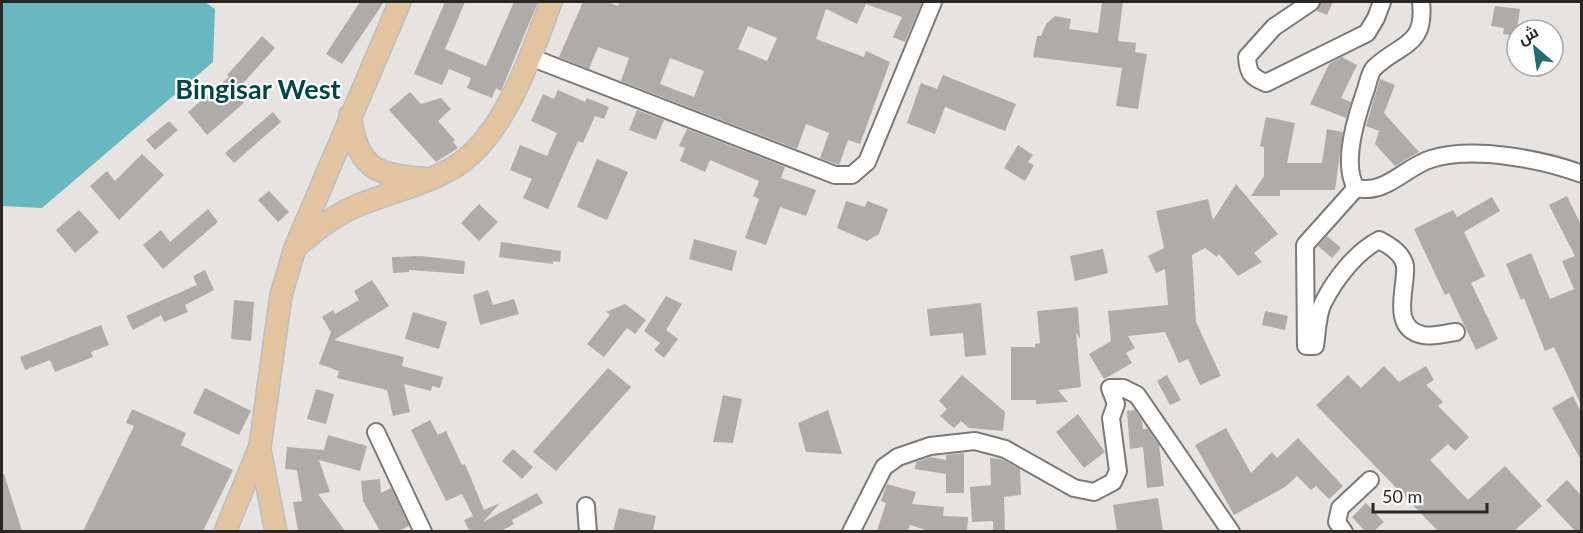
<svg xmlns="http://www.w3.org/2000/svg" width="1583" height="533" viewBox="0 0 1583 533" font-family="Lato,Cairo,sans-serif">
<style>
.water{fill:#69b8c0}
.building{fill:#aeaba8;fill-rule:evenodd}
.lines{fill:none;stroke-linecap:round;stroke-linejoin:round}
.minor-casing{stroke:#7c7a77;stroke-width:20}
.major-casing{stroke:#bebebe;stroke-width:24}
.minor{stroke:#fff;stroke-width:16}
.major{stroke:#e2c4a1;stroke-width:21}
.labels{text-anchor:middle;stroke-width:4.5;stroke-linejoin:round;paint-order:stroke}
.district-label{font-size:27px;font-weight:bold;fill:#01454a;stroke:#fff}
</style>
<rect width="100%" height="100%" fill="#e6e3e0"/>
<path class="water" d="M2 2H205L215 9 213 62 42 208 2 206Z"/>
<g class="building">
<path d="M360 2H384L342 64 326 54Z"/>
<path d="M445 2H465L445 49 486 66 514 2H538L503 86 501 91 496 88 492 98 467 88 471 78 449 69 442 85 414 74Z"/>
<path d="M583 2H608L618 6 620 2H922L905 42 893 37 902 17 866 4 857 24 826 9 816 39 864 57 866 51 890 62 860 144 848 140 839 165 820 158 829 133 806 124 797 149 621 81 629 58 598 47 589 69 559 57ZM748 26 777 38 767 61 738 49ZM670 58 704 71 694 97 660 84Z"/>
<path d="M1102 2H1123L1118 41 1136 43 1135 52 1147 54 1138 109 1116 106 1122 68 1033 57 1037 36H1041L1046 24 1055 16 1071 19 1069 29 1098 33Z"/>
<path d="M1321 2H1333L1327 15 1317 11Z"/>
<path d="M1495 6 1520 9 1516 36 1503 34 1504 28 1491 26Z"/>
<path d="M262 36 275 48 235 92 244 103 207 135 188 112 229 77 227 75Z"/>
<path d="M1342 57 1357 65 1341 98 1351 102 1346 118 1310 104 1329 64Z"/>
<path d="M943 75 1016 104 1005 131 945 107 935 134 907 123 921 83 937 89Z"/>
<path d="M1380 79 1395 85 1384 113 1419 152 1395 166 1375 144 1379 131 1366 126Z"/>
<path d="M558 90 585 102 587 98 609 107 604 119 595 116 583 143 578 141 548 209 523 198 532 179 510 170 520 145 547 156 557 133 531 121 543 94 554 99Z"/>
<path d="M410 92 421 104 441 98 451 109 438 121 455 140 453 142 458 148 436 162 389 110Z"/>
<path d="M637 110 664 120 656 140 629 130Z"/>
<path d="M273 112 281 122 234 163 225 153Z"/>
<path d="M1266 117 1295 123 1287 163H1322L1327 129 1343 132 1335 190H1280V196H1251L1264 176V147L1260 146Z"/>
<path d="M169 121 178 130 155 150 146 140Z"/>
<path d="M687 129 785 167 781 178 816 190 806 216 780 207 766 245 745 238 759 199 753 196 759 181 710 160 705 172 680 161 685 148 679 146Z"/>
<path d="M1018 145 1033 155 1028 162 1034 165 1025 181 1004 168Z"/>
<path d="M142 154 164 175 119 220 90 186 107 171 115 181Z"/>
<path d="M597 159 628 172 607 220 577 207Z"/>
<path d="M1236 184 1278 234 1254 253 1262 262 1238 276 1219 254 1217 257 1205 248 1192 255 1196 322 1221 376 1200 385 1188 359 1179 363 1165 332 1128 336 1135 348 1126 353 1132 363 1104 379 1089 354 1111 341 1108 311 1168 305 1165 269 1156 273 1148 256 1164 248 1156 211 1208 199 1213 220Z"/>
<path d="M269 191 289 212 278 222 258 200Z"/>
<path d="M1567 196 1581 225V405L1554 347 1545 351 1524 298 1521 300 1506 264 1531 253 1550 299 1574 289 1562 261 1575 256 1549 205Z"/>
<path d="M1492 197 1500 211 1464 232 1485 276 1471 283 1498 339 1476 350 1449 293 1445 295 1414 229 1453 210 1457 217Z"/>
<path d="M846 201 865 207 867 201 888 209 879 234 867 241 837 228Z"/>
<path d="M479 204 498 222 479 241 461 223Z"/>
<path d="M208 209 218 222 163 269 143 245 161 230 170 242Z"/>
<path d="M79 210 99 232 75 253 56 230Z"/>
<path d="M1327 236 1341 248 1332 258 1318 246Z"/>
<path d="M694 239 737 251 732 271 689 259Z"/>
<path d="M501 242 561 251 560 262 553 261V264L499 257Z"/>
<path d="M1103 249 1108 273 1075 281 1070 256Z"/>
<path d="M421 256 465 261 464 274 409 270V272L393 273 392 257Z"/>
<path d="M205 270 214 290 185 305 188 312 164 322 161 315 133 330 126 316 197 285 193 276Z"/>
<path d="M372 280 389 306 334 340 404 357 402 366 443 377 440 388 432 386 431 391 404 384 410 412 393 416 387 390 337 378 339 371 319 364 331 332 322 317 333 310 335 314 359 300 354 291Z"/>
<path d="M488 290 493 305 514 299 519 314 480 325 473 295Z"/>
<path d="M666 296 682 304 666 330 678 339 664 358 654 350 660 343 644 331Z"/>
<path d="M234 300 254 302 251 341 231 339Z"/>
<path d="M981 303 986 355 965 357 963 333 930 336 927 309Z"/>
<path d="M625 304 646 320 635 334 627 328 604 357 587 344 610 315 606 312Z"/>
<path d="M1078 307 1080 339 1076 332 1081 387 1058 390 1068 402 1036 404V400H1011V347H1035V344L1040 343 1037 311Z"/>
<path d="M1265 311 1288 316 1285 330 1262 325Z"/>
<path d="M413 312 447 322 439 349 405 339Z"/>
<path d="M101 325 109 345 91 352 93 357 55 372 50 360 25 370 20 357Z"/>
<path d="M1384 366 1399 382 1426 366 1434 380 1426 385 1443 402 1438 406 1469 437 1455 451 1448 444 1430 460 1468 500 1505 466 1542 506 1514 531H1438L1316 405 1348 375 1361 388Z"/>
<path d="M608 368 631 387 556 471 533 452Z"/>
<path d="M962 375 1005 412 1003 431 969 428 961 421 954 428 940 416 947 409 939 401Z"/>
<path d="M1167 375 1181 400 1170 405 1157 381Z"/>
<path d="M205 388 251 411 239 435 193 413Z"/>
<path d="M316 389 334 394 326 424 307 419Z"/>
<path d="M723 395 742 399 733 443 713 442Z"/>
<path d="M1573 396 1581 412V460L1552 408Z"/>
<path d="M132 409 186 433 181 445 233 470 203 531H83L134 426 126 423Z"/>
<path d="M828 410 842 454 806 452 798 423Z"/>
<path d="M1135 410 1142 421 1143 429H1148L1159 445 1164 486 1147 488 1143 447 1130 449 1127 411Z"/>
<path d="M1078 414 1105 452 1084 468 1056 432Z"/>
<path d="M430 420 438 435 446 431 462 465 465 464 484 510 500 503 483 522 537 493 543 503 512 520 514 524 501 531H466L469 530 464 520 473 516 462 494 446 501 411 430Z"/>
<path d="M1226 428 1251 473 1272 452 1277 458 1298 438 1343 486 1329 499 1316 486 1311 490 1297 476 1285 487 1234 515 1195 445Z"/>
<path d="M328 435 367 446 360 471 319 460 330 492 318 494 345 531H298L293 502 302 501 297 470 285 469 287 447 324 450Z"/>
<path d="M513 449 533 467 522 479 502 461Z"/>
<path d="M964 453V493H946V474L915 469 916 462 931 457 946 460V455Z"/>
<path d="M990 458 1001 459 1020 469 1021 495 1004 497 1005 531H993V521L972 522 970 487 991 485Z"/>
<path d="M2 474H4L22 531H2Z"/>
<path d="M380 479 381 493 391 488 409 526 399 531H380L363 501 361 481Z"/>
<path d="M1567 480 1581 495V531H1575L1546 500Z"/>
<path d="M887 484 916 492 912 504 944 507 943 516 968 517 967 531H929L910 525 908 531H877L886 503 881 501Z"/>
<path d="M1158 498 1163 531H1117L1113 505Z"/>
<path d="M1366 503 1384 522 1374 531H1365L1352 517Z"/>
<path d="M619 508 656 516 653 531H613Z"/>
</g>
<g class="lines">
<defs>
<g id="minor">
<path d="M1311 2 1274 27 1247 57C1248 73 1251 77 1266 83L1367 33 1376 18 1382 2"/>
<path d="M1421 2C1426 47 1400 43 1374 68 1370 72 1368 83 1366 89 1357 115 1341 163 1356 188 1386 195 1405 167 1431 159 1473 146 1542 159 1582 174"/>
<path d="M530 57 835 175H852L867 162 933 2"/>
<path d="M1356 188 1305 245 1306 346H1315C1317 333 1317 315 1323 303 1335 279 1356 252 1379 240 1389 245 1403 254 1405 266 1407 288 1389 328 1423 335 1432 337 1446 333 1456 332"/>
<path d="M376 432 423 532"/>
<path d="M586 506 588 532"/>
<path d="M851 532 884 467 898 457 930 446 975 441 1005 449 1074 488 1094 492 1113 482 1118 471 1111 418 1116 404 1110 388H1123L1137 395 1231 532"/>
<path d="M1344 532 1337 522 1340 508 1370 480"/>
</g>
<g id="major">
<path d="M350 115C357 165 373 176 422 178"/>
<path d="M297 246C315 231 333 216 354 207 387 193 425 185 456 166 505 135 532 53 551 2"/>
<path d="M260 450 276 532"/>
<path d="M225 532 260 446 281 295 295 248 400 2"/>
</g>
</defs>
<use href="#minor" class="minor-casing"/>
<use href="#major" class="major-casing"/>
<use href="#minor" class="minor"/>
<use href="#major" class="major"/>
</g>
<g class="labels">
<g class="district-label">
<text x="258" y="99">Bingisar West</text>
</g>
</g>
<rect width="1583" height="533" fill="none" stroke="#282726" stroke-width="6"/>
<g transform="translate(1535 48) rotate(331)"><circle r="28" fill="#ffffff" stroke="#a9a9a8" stroke-width="1.5"/>
<path d="M0-4.5L10 22L0 15L-10 22Z" fill="#226d74"/>
<text y="-9" font-size="16" font-weight="bold" text-anchor="middle" fill="#282726">ش</text>
</g>
<path d="M1373 503v9h114v-9" fill="none" stroke="#282726" stroke-width="3"/>
<text x="1382" y="503" font-size="18" fill="#282726" stroke="#ffffff" stroke-width="4.5" paint-order="stroke">50 m</text>
</svg>
